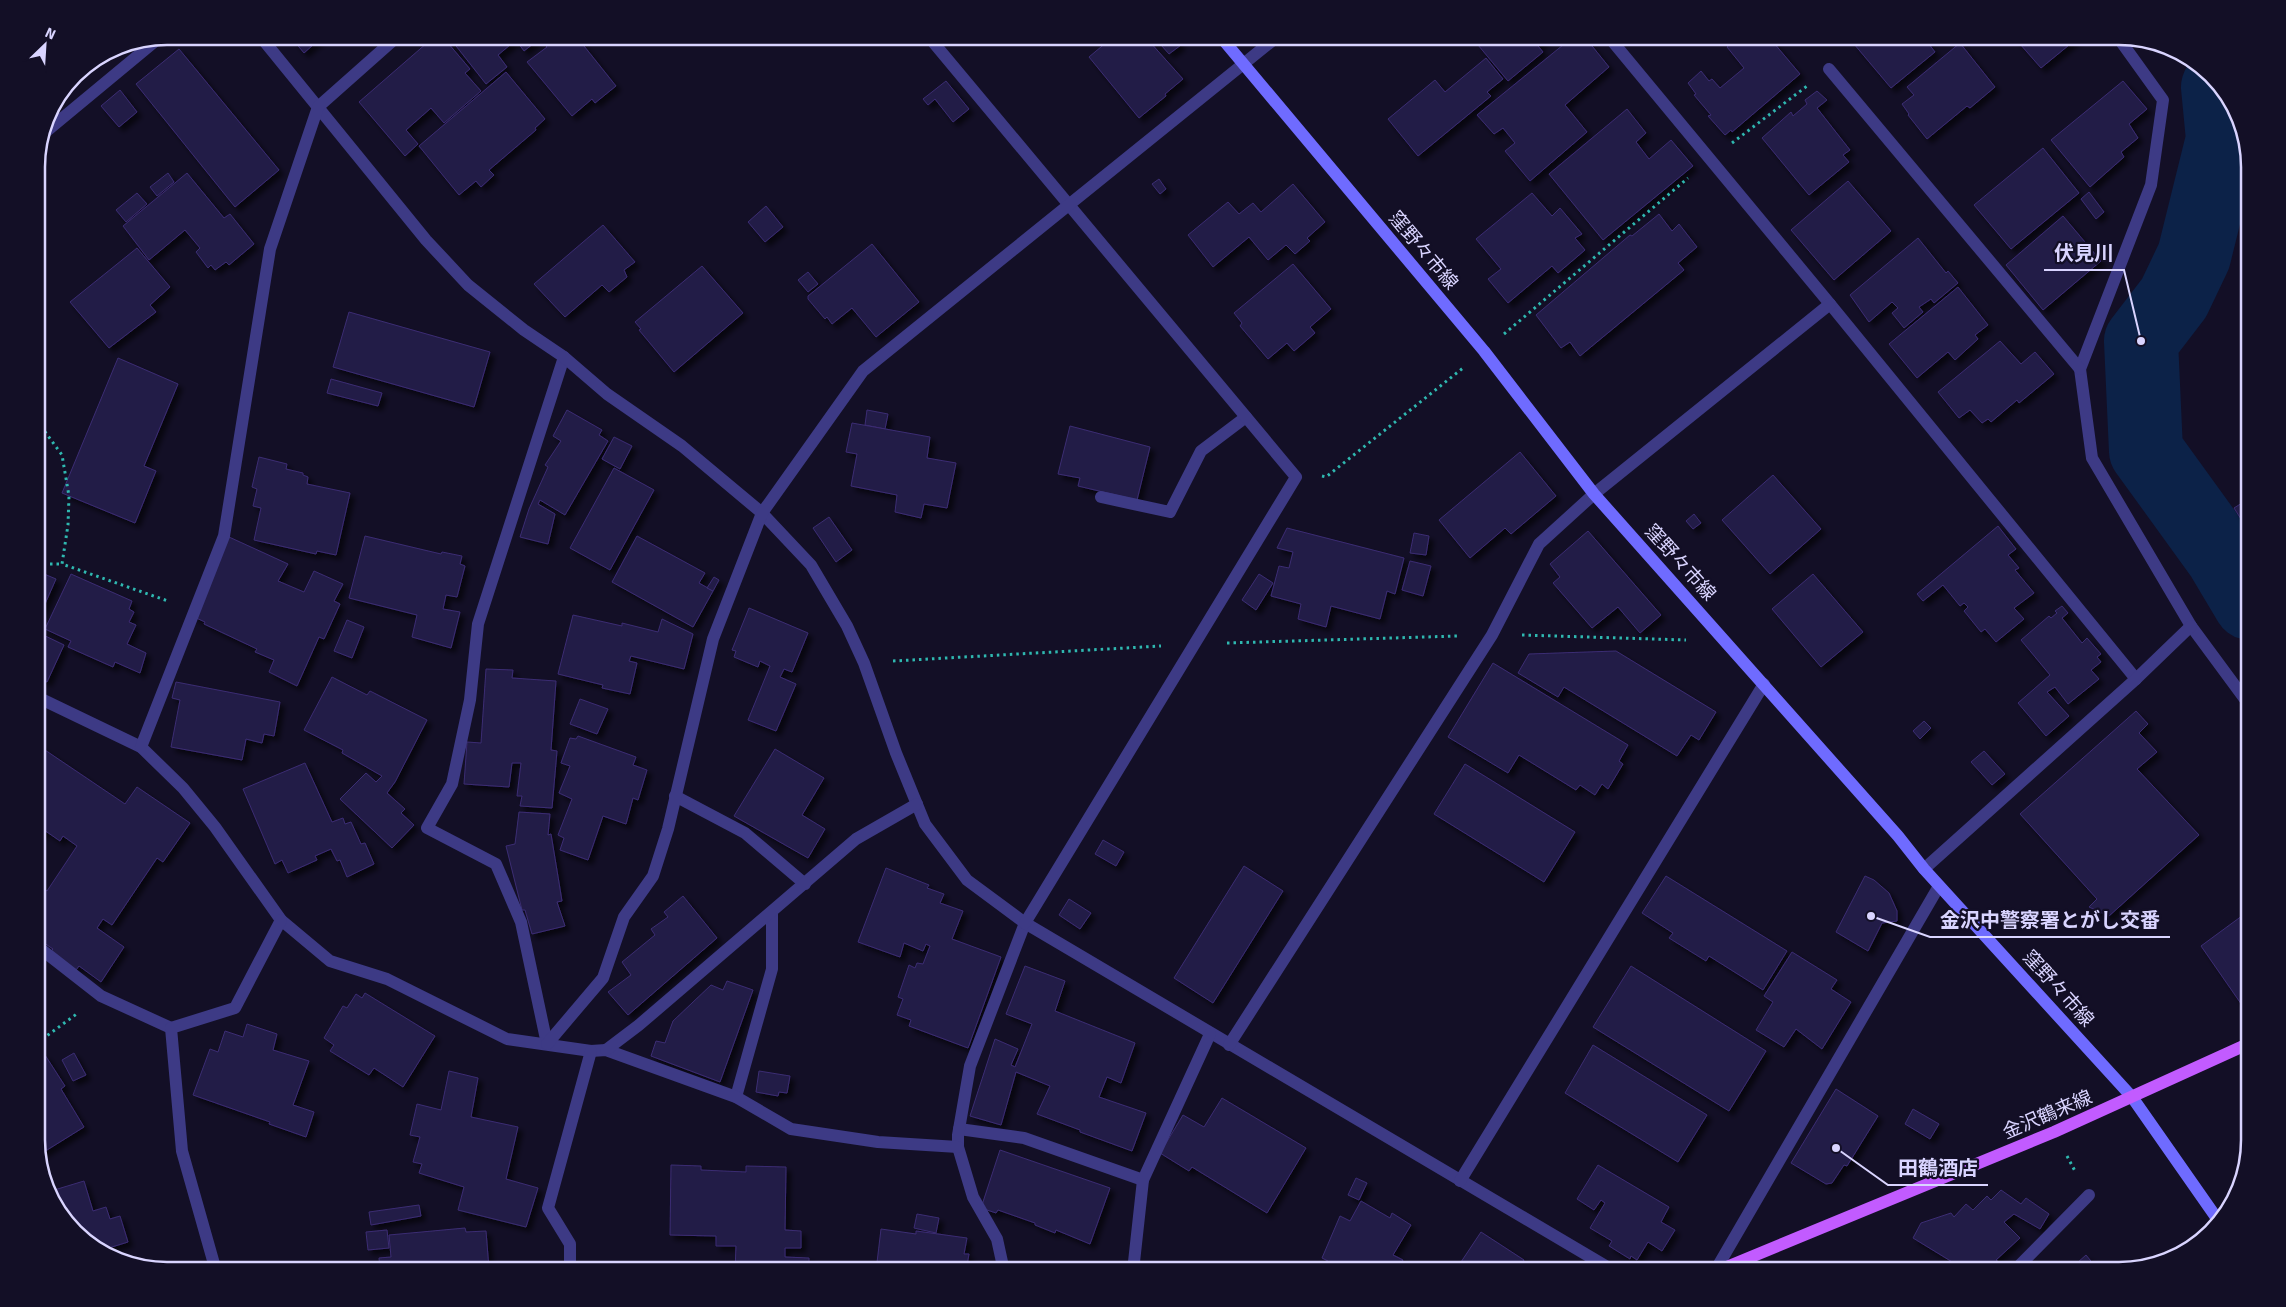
<svg xmlns="http://www.w3.org/2000/svg" width="2286" height="1307" viewBox="0 0 2286 1307" font-family="Signika,'Noto Sans JP',sans-serif">
<style>
.lines{fill:none;stroke-linecap:round;stroke-linejoin:round}
.river{stroke:#0c2248;stroke-width:74}
.building{fill:#241b47;stroke:#3b2d73;filter:url(#shadow)}
.path{stroke:#2fb8b0;stroke-width:3;stroke-dasharray:2.5 4;stroke-linecap:butt}
.lane{stroke:#3d3a85;stroke-width:12}
.street{stroke:#3d3a85;stroke-width:12}
.secondary{stroke:#6f6bff;stroke-width:12}
.primary{stroke:#c25bff;stroke-width:12}
.labels{text-anchor:middle;stroke-width:4.5;stroke-linejoin:round;paint-order:stroke}
.street-label{font-size:19px;fill:#d9d4ff;stroke:#130f26}
.rim{fill:none;stroke:#d9d4ff;stroke-width:2.5}
.leader{fill:none;stroke:#d9d4ff;stroke-width:2}
.callout-dot{fill:#d9d4ff;stroke:#130f26;stroke-width:2}
.callout-label{font-size:20px;text-anchor:middle;font-weight:bold;fill:#d9d4ff;stroke:#130f26;stroke-width:4.5;stroke-linejoin:round;paint-order:stroke}
</style>
<defs>
<filter id="shadow"><feDropShadow dx="4.5" dy="4.5" stdDeviation="2.5" flood-color="#0009"/></filter>
</defs>
<rect width="100%" height="100%" fill="#130f26"/>
<g class="lines">
<path class="river" d="M2218 87 2223 139 2194 256 2174 298 2141 341 2146 451 2222 556 2250 603"/>
</g>
<g class="building">
<path d="M290 36H323L304 53Z"/>
<path d="M435 36H442L470 69 465 73 481 91 444 123 431 108 406 130 418 144 405 156 359 102Z"/>
<path d="M543 36 524 51 516 40 498 55 507 67 486 84 449 37Z"/>
<path d="M544 36H576L616 86 595 103 592 99 572 116 527 62 547 47 541 39Z"/>
<path d="M1114 36H1174L1181 45 1169 54 1154 37 1149 41 1183 79 1165 94 1166 96 1139 118 1089 57Z"/>
<path d="M1476 36H1549L1538 46 1543 52 1508 81 1478 45 1481 42Z"/>
<path d="M1574 36H1584L1609 67 1565 105 1587 132 1530 181 1505 151 1515 143 1503 128 1494 134 1477 115Z"/>
<path d="M1740 36H1768L1800 74 1732 132 1731 130 1725 135 1708 116 1711 115 1694 95 1696 94 1688 83 1701 71 1709 81 1712 79 1720 88 1744 68 1727 47Z"/>
<path d="M1862 36H1929L1925 39 1935 52 1891 88 1854 44Z"/>
<path d="M2013 36H2080L2041 68Z"/>
<path d="M1960 43 1995 87 1970 108 1967 106 1927 139 1908 115 1909 114 1902 104 1914 95 1907 87Z"/>
<path d="M179 49 279 170 235 207 136 84Z"/>
<path d="M1486 58 1503 79 1487 92 1491 96 1418 156 1388 119 1435 80 1445 92Z"/>
<path d="M506 72 545 119 535 128 536 130 489 170 494 175 481 187 476 181 459 195 419 146Z"/>
<path d="M946 81 969 109 953 122 935 99 928 105 923 99Z"/>
<path d="M2123 81 2147 109 2129 124 2138 138 2121 152 2124 157 2090 187 2051 140Z"/>
<path d="M120 90 137 112 119 127 101 106Z"/>
<path d="M1817 91 1827 100 1817 108 1850 150 1843 155 1849 162 1809 195 1762 138 1791 112 1793 116 1807 104 1805 100Z"/>
<path d="M1627 109 1646 133 1636 142 1649 159 1671 140 1693 166 1603 240 1549 174Z"/>
<path d="M2043 148 2079 193 2011 249 1974 205Z"/>
<path d="M168 173 174 182 157 196 150 187Z"/>
<path d="M187 173 224 218 230 214 254 244 229 265 226 262 215 270 211 265 208 268 196 252 200 248 185 230 149 260 123 226Z"/>
<path d="M1159 179 1166 189 1160 194 1152 184Z"/>
<path d="M1848 181 1891 231 1834 280 1791 230Z"/>
<path d="M1293 184 1325 222 1307 238 1310 241 1295 254 1286 245 1268 260 1249 237 1213 267 1188 235 1228 202 1239 214 1253 203 1261 212Z"/>
<path d="M2089 192 2104 212 2096 219 2081 199Z"/>
<path d="M137 193 147 204 126 222 116 210Z"/>
<path d="M1532 193 1552 216 1560 208 1582 234 1575 238 1585 250 1558 273 1552 266 1508 303 1488 279 1501 269 1476 239Z"/>
<path d="M766 206 783 227 765 242 748 222Z"/>
<path d="M1659 214 1672 231 1679 224 1697 247 1678 263 1684 270 1580 356 1570 342 1561 348 1536 315 1630 235 1632 236Z"/>
<path d="M2063 216 2101 261 2043 310 2006 265Z"/>
<path d="M603 225 635 262 624 270 627 277 609 292 602 285 565 317 534 284Z"/>
<path d="M1918 238 1946 273 1948 271 1958 283 1934 303 1931 299 1919 307 1923 312 1904 328 1892 313 1898 308 1892 302 1869 322 1850 295Z"/>
<path d="M872 244 919 302 876 337 852 308 832 324 827 317 825 319 808 299V296Z"/>
<path d="M137 248 170 287 150 305 156 312 109 348 70 302Z"/>
<path d="M1293 264 1331 309 1310 327 1315 333 1294 351 1287 343 1268 359 1240 326 1242 323 1234 313Z"/>
<path d="M702 266 743 313 674 372 639 330 641 329 635 322Z"/>
<path d="M808 272 818 284 808 292 798 280Z"/>
<path d="M1958 287 1988 325 1975 335 1978 339 1955 360 1948 352 1917 378 1889 344Z"/>
<path d="M349 312 490 352 474 407 333 367Z"/>
<path d="M2000 341 2021 364 2035 352 2054 374 2019 403 2017 400 1991 422 1988 419 1982 423 1970 410 1959 418 1938 392Z"/>
<path d="M118 358 178 384 144 466 156 471 135 523 62 493Z"/>
<path d="M331 379 382 393 378 406 327 393Z"/>
<path d="M567 410 602 430 599 435 608 441 565 515 540 500 538 504 555 514 548 544 520 537 529 509 548 467 545 465 561 441 553 436Z"/>
<path d="M867 410 888 414 885 429 865 425Z"/>
<path d="M852 423 930 437 927 458 956 463 947 508 924 504 921 518 895 512 897 495 851 486 857 454 846 452Z"/>
<path d="M1070 426 1150 447 1137 500 1078 486 1080 478 1058 474Z"/>
<path d="M614 437 632 446 620 469 602 459Z"/>
<path d="M1520 452 1556 496 1511 534 1505 528 1470 558 1439 520Z"/>
<path d="M259 457 287 464 286 469 303 473V475L308 477 307 484 350 493 336 555 317 551 316 554 254 540 261 508 253 506 257 489 252 487Z"/>
<path d="M614 468 654 490 610 570 570 548Z"/>
<path d="M1773 475 1821 529 1770 574 1722 520Z"/>
<path d="M2250 498V533L2234 508Z"/>
<path d="M1694 514 1701 523 1693 529 1686 521Z"/>
<path d="M829 517 852 550 836 562 813 528Z"/>
<path d="M1998 526 2016 549 2008 555 2019 568 2015 570 2034 593 2014 608 2024 619 1996 642 1985 629 1981 632 1964 611 1968 607 1964 603 1960 606 1943 585 1923 601 1917 594Z"/>
<path d="M1287 528 1404 558 1395 594 1387 591 1380 619 1331 606 1326 627 1298 619 1301 604 1271 596 1279 566 1289 568 1293 552 1277 548Z"/>
<path d="M1588 531 1661 615 1640 633 1618 607 1592 628 1553 583 1560 577 1550 564Z"/>
<path d="M1414 533 1429 536 1426 555 1410 553Z"/>
<path d="M365 536 441 554 442 552 462 556 460 564 465 566 457 597 446 595 443 609 460 612 451 648 412 637 417 615 349 598Z"/>
<path d="M637 536 705 573 699 583 713 591 693 627 612 582Z"/>
<path d="M229 537 288 564 278 581 304 592 314 571 343 584 334 601 340 604 324 639 319 637 297 686 269 672 274 660 255 652 257 649 204 624 205 622 192 616Z"/>
<path d="M1410 561 1431 566 1423 596 1402 590Z"/>
<path d="M37 571 56 579 37 622Z"/>
<path d="M71 574 132 601 129 609 134 612 129 622 136 625 127 644 146 653 140 673 115 662 113 667 68 647 71 641 45 629Z"/>
<path d="M1259 574 1273 583 1256 610 1242 600Z"/>
<path d="M1813 574 1863 632 1821 667 1772 609Z"/>
<path d="M714 577 719 580 713 591 707 588Z"/>
<path d="M2062 606 2068 613 2062 618 2082 643 2087 638 2101 654 2097 657 2101 662 2091 670 2099 679 2068 704 2055 687 2047 692 2069 716 2046 736 2018 703 2050 675 2021 640 2049 616 2051 618 2057 613 2055 611Z"/>
<path d="M749 608 808 633 792 672 784 669 780 677 796 684 776 731 748 720 770 666 760 661 758 667 734 657 736 651 732 650Z"/>
<path d="M573 615 622 626V623L658 632 662 619 693 634 684 669 631 656 629 661 637 663 630 694 602 688 603 685 558 674Z"/>
<path d="M347 620 364 627 352 658 334 651Z"/>
<path d="M37 632 64 645 47 682 37 677Z"/>
<path d="M1616 651 1716 712 1699 740 1691 735 1677 756 1564 687 1558 697 1518 673 1529 654Z"/>
<path d="M1493 663 1628 745 1619 761 1623 764 1608 789 1602 784 1595 795 1580 785 1576 790 1519 755 1508 773 1448 737Z"/>
<path d="M486 669 513 670 512 678 556 681 551 750 557 751 552 808 520 806 522 796H517L521 763H512L509 787 464 784 467 742 481 743Z"/>
<path d="M332 677 367 695 370 691 427 720 395 782 387 793 405 809 401 813 414 825 392 848 340 799 366 773 376 782 382 776 342 753 343 750 304 730Z"/>
<path d="M176 682 280 702 274 736 264 734 262 743 246 739 242 760 171 747 180 700 172 698Z"/>
<path d="M580 699 608 709 597 734 570 724Z"/>
<path d="M2136 711 2148 724 2139 733 2157 752 2137 769 2199 835 2109 916 2089 907 2097 899 2020 814Z"/>
<path d="M1924 721 1931 728 1920 739 1913 731Z"/>
<path d="M578 736 636 757 633 765 647 770 638 800 633 798 626 824 603 816 588 860 560 850 564 838 558 835 572 799 559 793 570 766 561 763 570 738 576 739Z"/>
<path d="M39 746 125 804 137 787 190 823 163 862 157 858 112 925 103 919 97 928 124 947 101 982 79 966 76 970 50 952 53 949 37 938V934L42 926 37 923V884L47 891 77 846 63 836 60 841 44 830 37 842V750Z"/>
<path d="M775 749 824 778 802 815 825 829 808 858 734 816Z"/>
<path d="M1984 751 2005 774 1992 785 1971 762Z"/>
<path d="M305 763 332 822 343 818 345 824 351 822 361 844 365 843 374 864 347 877 340 860 337 861 331 849 315 856 317 860 288 873 282 860 275 864 243 789Z"/>
<path d="M1465 764 1575 832 1544 882 1434 814Z"/>
<path d="M519 812 550 814 548 835 551 834 562 901 557 902 565 926 532 934 525 910H522L506 846 515 844Z"/>
<path d="M1103 840 1124 852 1116 866 1095 854Z"/>
<path d="M1244 866 1283 891 1213 1003 1174 978Z"/>
<path d="M886 868 929 885 927 888 944 894 940 903 963 911 952 939 1001 957 968 1048 909 1026 911 1020 897 1015 903 999 898 997 909 965 915 968 917 963 923 964 930 946 926 944 923 951 904 943 900 957 858 942Z"/>
<path d="M1666 876 1787 951 1763 990 1709 956 1706 961 1669 938 1673 933 1642 913Z"/>
<path d="M1865 876 1874 880 1889 893 1897 911V921L1882 923 1868 951 1836 932Z"/>
<path d="M683 896 717 938 628 1015 608 992 631 975 622 962 655 935 651 929 668 917 664 912Z"/>
<path d="M1069 899 1091 913 1080 929 1059 915Z"/>
<path d="M2250 910V1004L2244 1008 2201 946Z"/>
<path d="M1792 952 1837 980 1831 989 1851 1002 1822 1049 1796 1029 1784 1047 1756 1030 1773 1002 1764 996Z"/>
<path d="M1025 966 1065 981 1055 1011 1135 1043 1121 1083 1107 1077 1099 1097 1146 1113 1132 1151 1080 1132V1130L1037 1114 1050 1086 1016 1072 1001 1125 970 1116 995 1039 1018 1049 1011 1065 1015 1067 1032 1024 1006 1014Z"/>
<path d="M1631 966 1766 1051 1729 1111 1593 1027Z"/>
<path d="M727 981 753 990 720 1082 651 1056 656 1041 665 1043 673 1021 711 985 723 990Z"/>
<path d="M365 993 435 1036 403 1087 374 1068 369 1075 330 1051 334 1045 324 1038 343 1006 347 1008 356 994 362 998Z"/>
<path d="M247 1024 277 1034 273 1050 309 1061 293 1105 314 1112 306 1137 269 1124 270 1122 193 1095 210 1049 218 1052 225 1031 243 1037Z"/>
<path d="M1593 1045 1707 1115 1678 1162 1565 1093Z"/>
<path d="M74 1053 86 1075 73 1081 62 1060Z"/>
<path d="M45 1055 65 1086 61 1089 84 1127 39 1155 37 1149V1060Z"/>
<path d="M449 1071 478 1078 471 1117 518 1127 506 1179 538 1188 526 1227 458 1210 464 1187 419 1173 422 1164 413 1162 420 1137 410 1135 417 1104 441 1110Z"/>
<path d="M759 1071 790 1076 787 1093 779 1092 778 1096 756 1092Z"/>
<path d="M1836 1089 1878 1116 1847 1166 1844 1165 1832 1183 1826 1184 1791 1163Z"/>
<path d="M1222 1098 1306 1148 1267 1213 1192 1167 1189 1171 1160 1153 1183 1115 1204 1127Z"/>
<path d="M1913 1109 1939 1124 1930 1139 1905 1124Z"/>
<path d="M1000 1150 1110 1188 1090 1244 1056 1230 1055 1233 1035 1225V1223L998 1210 996 1213 981 1208Z"/>
<path d="M671 1165 701 1166V1170L746 1172V1166L786 1167 785 1230 801 1231V1248H785V1257L809 1258V1271H735L736 1246H716V1236L670 1235Z"/>
<path d="M1598 1165 1669 1207 1661 1222 1675 1230 1662 1251 1648 1242 1637 1260 1631 1256 1630 1259 1609 1246 1612 1241 1590 1228 1605 1203 1601 1200 1594 1210 1577 1199Z"/>
<path d="M1356 1178 1367 1183 1359 1200 1348 1195Z"/>
<path d="M84 1181 93 1211 106 1207 110 1219 120 1216 128 1242 99 1251 58 1213 51 1191Z"/>
<path d="M2001 1190 2021 1204 2026 1198 2049 1214 2040 1229 2014 1214 2004 1222 2020 1238 1996 1260 2001 1264 1994 1271H1980L1977 1267 1973 1271H1967L1913 1238 1921 1223 1951 1213 1954 1217 1966 1204 1973 1210 1987 1196 1991 1200Z"/>
<path d="M1361 1201 1390 1218 1392 1213 1411 1225 1393 1255 1403 1260 1396 1271H1323L1328 1261 1322 1258 1340 1216 1350 1221Z"/>
<path d="M419 1205 421 1216 371 1225 369 1212Z"/>
<path d="M917 1214 939 1218 936 1233 914 1228Z"/>
<path d="M465 1228 466 1232 486 1231 489 1269 380 1271 379 1258 391 1257 389 1235Z"/>
<path d="M881 1229 916 1234V1231L967 1238 964 1254H969L966 1271H876Z"/>
<path d="M387 1230 389 1248 368 1250 366 1232Z"/>
<path d="M1481 1232 1524 1260 1517 1271H1455Z"/>
<path d="M2086 1255 2099 1271H2068Z"/>
</g>
<g class="lines">
<g class="path">
<path d="M1732 143 1807 86"/>
<path d="M1504 334 1688 178"/>
<path d="M37 421 62 455 69 496 68 525 62 564 168 601"/>
<path d="M1322 476 1326 477 1463 368"/>
<path d="M37 564H62"/>
<path d="M1522 635 1686 640"/>
<path d="M1227 643 1458 636"/>
<path d="M893 661 1161 646"/>
<path d="M37 1043 78 1013"/>
<path d="M2067 1156 2075 1171"/>
</g>
<g class="lane">
<path d="M1101 497 1170 512 1201 451 1246 417"/>
<path d="M37 697 141 747"/>
<path d="M675 796 745 833 805 884"/>
<path d="M547 1044 521 922 496 864 427 828 452 784 470 700 478 624 564 357"/>
<path d="M736 1097 772 969V912"/>
<path d="M959 1129 1024 1138 1143 1180"/>
<path d="M1004 1271 997 1239 973 1197 958 1147V1135L970 1066 1025 923"/>
</g>
<g class="street">
<path d="M260 36 426 240 468 285 524 330 564 357 607 394 682 446 762 513 811 565 847 626 864 663 896 753 925 824 967 880 1025 923 1614 1271"/>
<path d="M398 36 318 107 270 249 224 536 141 747 183 788 215 827 281 920 330 961 387 979 507 1039 591 1051 606 1050 736 1097 791 1129 878 1142 958 1147"/>
<path d="M928 36 1296 477 1025 923"/>
<path d="M1608 36 1830 304 2136 679"/>
<path d="M2117 36 2163 100 2151 185 2080 369 2092 458 2191 626 2250 706"/>
<path d="M1829 69 2080 369"/>
<path d="M42 135 159 38"/>
<path d="M1924 869 2136 679 2191 626"/>
<path d="M37 946 101 996 171 1028"/>
<path d="M547 1044 603 978 624 917 653 876 668 829 713 639 762 513 863 371 1278 36"/>
<path d="M1229 1045 1492 635 1539 544 1594 494 1830 304"/>
<path d="M606 1050 639 1025 856 839 917 804"/>
<path d="M1460 1181 1764 684"/>
<path d="M216 1271 182 1151 171 1028 235 1008 281 920"/>
<path d="M570 1271V1244L548 1208 591 1051"/>
<path d="M1133 1271 1143 1180 1210 1034"/>
<path d="M1715 1271 1939 886"/>
<path d="M2014 1271 2089 1195"/>
</g>
<path class="secondary" d="M1220 36 1484 351 1594 494 1898 836 1924 869 2132 1097 2218 1220"/>
<path class="primary" d="M1717 1271 2054 1132 2250 1043"/>
</g>
<g class="labels">
<g class="street-label">
<text transform="translate(1424 250) rotate(50)" y="7">窪野々市線</text>
<text transform="translate(1681 562) rotate(48)" y="7">窪野々市線</text>
<text transform="translate(2059 988) rotate(48)" y="7">窪野々市線</text>
<text transform="translate(2047 1114) rotate(-23)" y="7">金沢鶴来線</text>
</g>
</g>
<path d="M0 0H2286V1307H0ZM167 45H2119A122 122 0 0 1 2241 167V1140A122 122 0 0 1 2119 1262H167A122 122 0 0 1 45 1140V167A122 122 0 0 1 167 45Z" fill="#130f26" fill-rule="evenodd"/>
<path class="rim" d="M167 45H2119A122 122 0 0 1 2241 167V1140A122 122 0 0 1 2119 1262H167A122 122 0 0 1 45 1140V167A122 122 0 0 1 167 45Z"/>
<path class="leader" d="M2141 341L2124 270H2044M1871 916L1930 937H2170M1836 1148L1888 1185H1988"/>
<g class="callout-dot">
<circle cx="2141" cy="341" r="5"/>
<circle cx="1871" cy="916" r="5"/>
<circle cx="1836" cy="1148" r="5"/>
</g>
<g class="callout-label">
<text x="2084" y="260">伏見川</text>
<text x="2050" y="927">金沢中警察署とがし交番</text>
<text x="1938" y="1175">田鶴酒店</text>
</g>
<g transform="translate(45 45) rotate(25)" stroke="#130f26" stroke-width="4" paint-order="stroke">
<path d="M0-4L9 19L0 12L-9 19Z" fill="#d9d4ff"/>
<text y="-8" font-size="14" font-weight="bold" text-anchor="middle" fill="#d9d4ff">N</text>
</g>
</svg>
